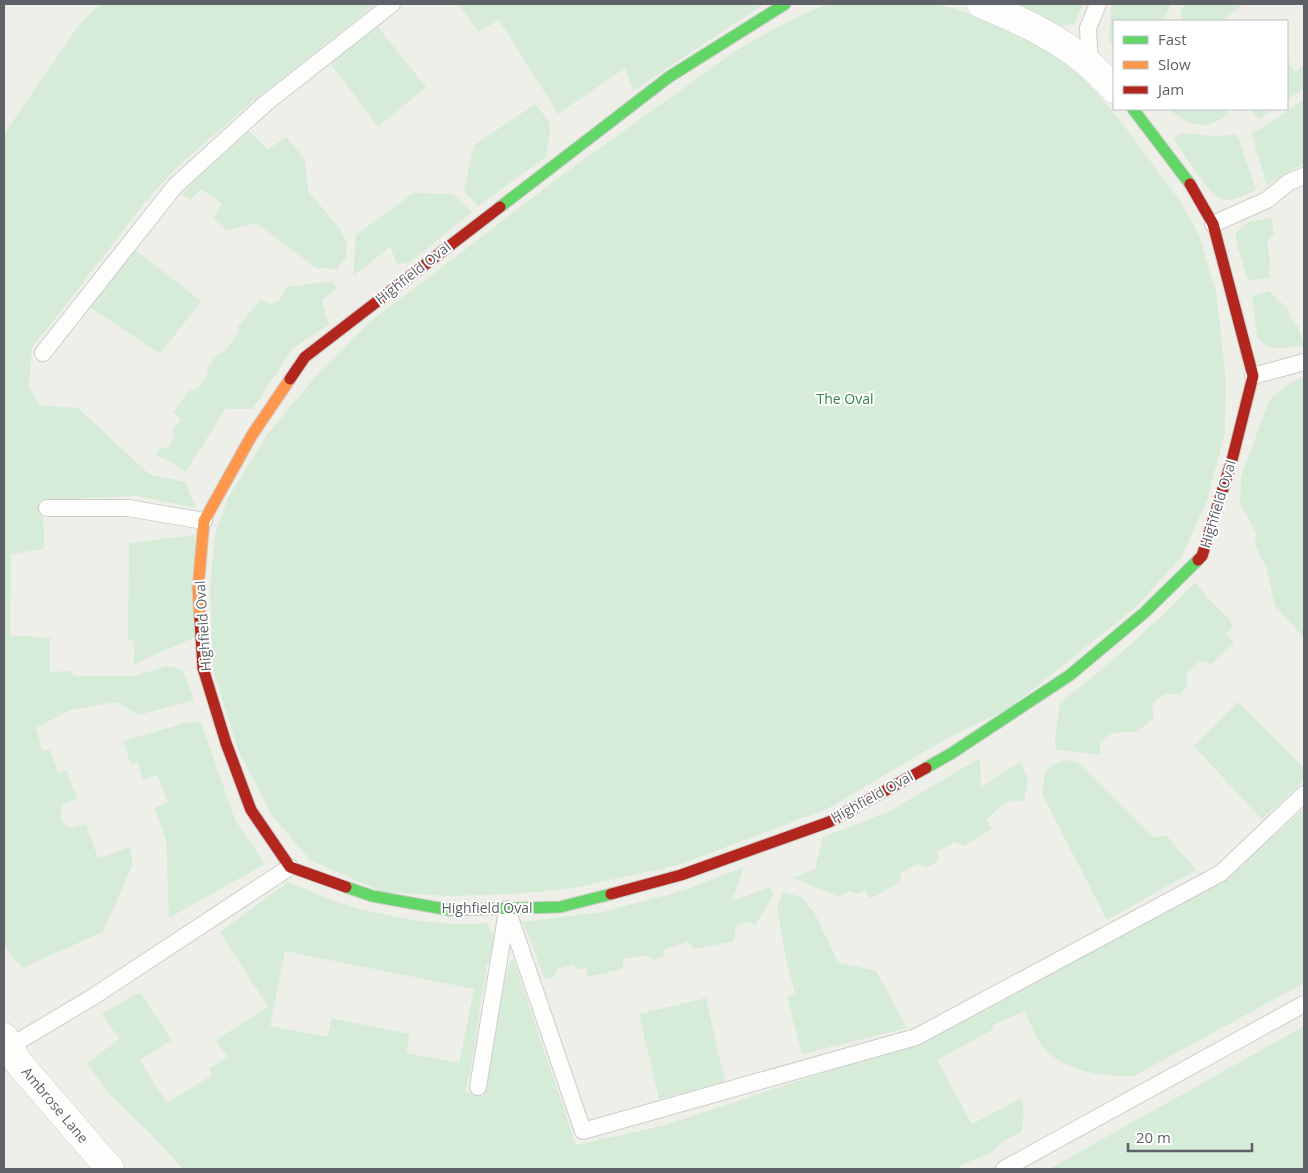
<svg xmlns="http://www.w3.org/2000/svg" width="1308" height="1173" viewBox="0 0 1308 1173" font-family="'Open Sans',sans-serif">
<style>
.green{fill:#d7ecd8;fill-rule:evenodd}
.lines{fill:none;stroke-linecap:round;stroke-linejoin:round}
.lane-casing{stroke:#cccdcc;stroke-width:18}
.street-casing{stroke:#cccdcc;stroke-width:29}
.fast-casing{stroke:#cccccb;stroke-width:13}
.slow-casing{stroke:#cccccb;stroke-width:13}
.jam-casing{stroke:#cccccb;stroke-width:13}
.lane{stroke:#fdfdfc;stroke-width:16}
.street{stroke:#fdfdfc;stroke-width:28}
.fast{stroke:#63d668;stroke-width:11}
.slow{stroke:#ff974d;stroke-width:11}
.jam{stroke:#b3261e;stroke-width:11}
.labels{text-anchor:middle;stroke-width:4;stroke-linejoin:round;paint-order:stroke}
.street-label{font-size:14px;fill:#5f6168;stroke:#fff}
.park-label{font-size:14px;fill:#328344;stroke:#fff}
</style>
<rect width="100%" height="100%" fill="#efefe9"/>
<g class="green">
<path d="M100 4H376L252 102 174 170 142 206 59 314 32 347 29 386 39 405 78 408 149 474 185 482 196 508 138 496 43 500 44 549 11 554 10 635 50 638V672L70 671 75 676H134L167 666 183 670 194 700 139 715 116 702 70 710 36 728 43 751 50 749 58 773 67 770 77 799 61 805V815L64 824 72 828 86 824 98 858 130 847 133 864 103 932 22 968 4 945V134L78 26Z"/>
<path d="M458 4H764L633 91 625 68 558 114 499 20 479 32Z"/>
<path d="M827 4H936L956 9 1008 28 1049 51 1084 79 1119 119 1181 202 1199 235 1216 292 1226 379 1225 433 1207 500 1182 556 1136 607 1011 707 946 739 827 809 679 865 569 889 511 894 451 896 383 892 310 860 271 814 239 752 213 670 210 588 215 534 228 498 266 436 321 370 370 322 565 173 735 51 785 23Z"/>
<path d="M1018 4H1083L1074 24 1060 26Z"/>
<path d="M1111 4H1172L1162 21H1114V51L1109 39Z"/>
<path d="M1185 4H1242L1243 5 1221 21H1182L1180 11Z"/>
<path d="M377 26 426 87 378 127 330 63Z"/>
<path d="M1287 61 1295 72 1304 65V88L1287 100Z"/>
<path d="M1304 99V165L1297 167 1267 186 1251 132 1263 128Z"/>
<path d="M535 104 549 121 550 132 546 157 478 206 464 191 474 145Z"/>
<path d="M1169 109H1225L1229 113C1206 132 1190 127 1169 109Z"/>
<path d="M1250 109H1274L1259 119Z"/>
<path d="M249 131 268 149 286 137 305 159 308 191 340 229 347 243 346 257 337 269 316 268 256 223 227 230 213 219 222 204 201 189 191 200 182 194 213 162Z"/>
<path d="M1181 133 1216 136 1237 134 1256 190C1245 195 1234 202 1222 199 1210 197 1181 150 1173 138Z"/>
<path d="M413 193 453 194 472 212 409 263 397 264 390 247 353 276 356 235Z"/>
<path d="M1271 218 1274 233 1267 242 1270 262 1269 278 1248 281 1237 245 1236 233 1248 222Z"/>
<path d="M133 248 201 301 160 354 88 306Z"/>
<path d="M331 281 337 288 322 300 329 325 293 348 253 409H225L186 472 175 464 155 455 160 448 168 447 175 437 172 430 181 419 173 412 189 391 197 389 207 376 208 366 219 353H223L239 332 238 326 261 299 270 304 279 300 287 287Z"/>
<path d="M1269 291 1288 309 1293 322 1298 326 1304 346C1288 346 1267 354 1257 336L1252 296Z"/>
<path d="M1304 377V638L1275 606 1266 567 1255 545 1256 533 1240 504 1241 477 1265 411 1272 397 1288 384Z"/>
<path d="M195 535V637L134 664V641L128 640 129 543Z"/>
<path d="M1195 582 1209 599 1231 621 1232 628 1226 634 1234 643 1212 664 1200 661 1186 675 1187 686 1179 695 1164 694 1152 704 1154 718 1137 732 1112 733 1100 743 1101 755 1056 750 1055 739 1060 703C1107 665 1154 627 1195 582Z"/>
<path d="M1238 702 1304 768V780L1262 820 1194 746Z"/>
<path d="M201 722 235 820 265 864 169 918 166 840 154 808 168 803 157 775 143 780 138 763 131 765 123 741 185 723Z"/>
<path d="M980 758 981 787 1021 761 1028 781 1024 802C1001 796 1001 809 986 820L992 829 964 846 954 842 938 851V861L926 868 917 864 901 873 900 882 870 899 865 891 858 894 849 891 839 897 793 878 815 869 823 837 890 811Z"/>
<path d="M1065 760 1077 762 1085 768 1154 837 1167 836 1196 870 1107 920 1042 794C1044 774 1044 766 1065 760Z"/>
<path d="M1304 808V983L1134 1076C1102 1076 1065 1073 1043 1047 1035 1037 1030 1023 1025 1011L993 1025 994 1029 937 1060 972 1124 1021 1098C1025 1110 1024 1120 1021 1132L1005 1140 990 1153 968 1162 955 1169H183L151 1134 110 1095 87 1063 119 1039 102 1014 140 992 172 1040 140 1060 167 1103 212 1075 209 1069 227 1057 216 1040 268 1007 220 932 288 882C308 890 329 900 350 906 394 918 441 927 487 923L497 941 494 960 487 963 471 1068 465 1092 483 1096 508 967 513 958 576 1145 665 1125 924 1039 1226 879ZM285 951 474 989 459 1063 406 1053 410 1034 332 1018 327 1037 270 1026Z"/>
<path d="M744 867 732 901 770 887 773 895 755 926 749 922 738 925 735 930 734 941 695 949 688 942 665 949 663 957 653 960 646 955 624 959 622 969 588 977 586 968 577 970 573 965 557 969 554 977 545 979 523 922 602 912 685 890Z"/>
<path d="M783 892 801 897 814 912 838 962 876 971 907 1028 802 1054 787 997 795 994 786 959 777 909Z"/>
<path d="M706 998 725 1082 659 1099 639 1014Z"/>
<path d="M1304 1026V1169H1049Z"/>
</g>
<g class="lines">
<defs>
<g id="lane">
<path d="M1090 65 1088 28 1098 4"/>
<path d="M1213 224 1267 200 1289 182 1304 176"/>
<path d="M43 353 175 186 266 103 392 4"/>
<path d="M1253 376 1304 362"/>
<path d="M47 508H128L204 521"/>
<path d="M507 909 583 1131 916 1037 1221 873 1304 794"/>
<path d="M9 1047 91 998 290 867"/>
<path d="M478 1087 507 911"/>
<path d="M1004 1169 1304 1004"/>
</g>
<g id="street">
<path d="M981 4C1020 20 1057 37 1089 64 1098 72 1106 81 1114 89"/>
<path d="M4 1037 18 1062 110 1169"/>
</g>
<g id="fast">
<path d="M1133 109 1190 184"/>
<path d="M500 207 669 77 785 4"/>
<path d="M926 768 952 753 1070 675 1144 613 1198 560"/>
<path d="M346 887 372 896 450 910 560 907 611 894"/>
</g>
<path id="slow" d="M200 619 198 588 204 521 252 435 290 379"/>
<g id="jam">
<path d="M1190 184 1213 224 1253 376 1232 460 1202 556 1198 560"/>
<path d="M290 379 305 357 500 207"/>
<path d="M200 619 203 668 226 743 251 810 290 867 346 887"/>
<path d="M611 894 681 875 829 822 926 768"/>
</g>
</defs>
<use href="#lane" class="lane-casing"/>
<use href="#street" class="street-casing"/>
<use href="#fast" class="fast-casing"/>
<use href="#slow" class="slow-casing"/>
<use href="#jam" class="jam-casing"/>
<use href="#lane" class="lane"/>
<use href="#street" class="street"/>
<use href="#fast" class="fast"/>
<use href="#slow" class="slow"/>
<use href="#jam" class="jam"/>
</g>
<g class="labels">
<g class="street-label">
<text transform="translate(413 273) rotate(-38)" y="5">Highfield Oval</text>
<text transform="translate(1218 504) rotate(-73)" y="5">Highfield Oval</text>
<text transform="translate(203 626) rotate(-94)" y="5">Highfield Oval</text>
<text transform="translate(872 797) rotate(-29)" y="5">Highfield Oval</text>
<text x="487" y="913">Highfield Oval</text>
<text transform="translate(55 1105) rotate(50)" y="5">Ambrose Lane</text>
</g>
<g class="park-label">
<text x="845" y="404">The Oval</text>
</g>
</g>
<rect width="1308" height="1173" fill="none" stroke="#5f6168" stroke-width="10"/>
<rect x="1113" y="20" width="175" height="90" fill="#ffffff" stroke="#bfc0c3"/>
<rect x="1123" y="36" width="25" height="8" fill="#63d668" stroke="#bfc0c3"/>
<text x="1158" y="45" font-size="15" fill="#5f6168">Fast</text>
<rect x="1123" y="61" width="25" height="8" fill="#ff974d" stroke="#bfc0c3"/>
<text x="1158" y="70" font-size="15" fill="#5f6168">Slow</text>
<rect x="1123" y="86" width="25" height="8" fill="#b3261e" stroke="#bfc0c3"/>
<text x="1158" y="95" font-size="15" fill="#5f6168">Jam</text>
<path d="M1128 1143v8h124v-8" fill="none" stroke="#5f6168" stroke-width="2.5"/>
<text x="1136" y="1143" font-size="15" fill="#5f6168" stroke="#ffffff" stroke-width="4" paint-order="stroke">20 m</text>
</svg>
